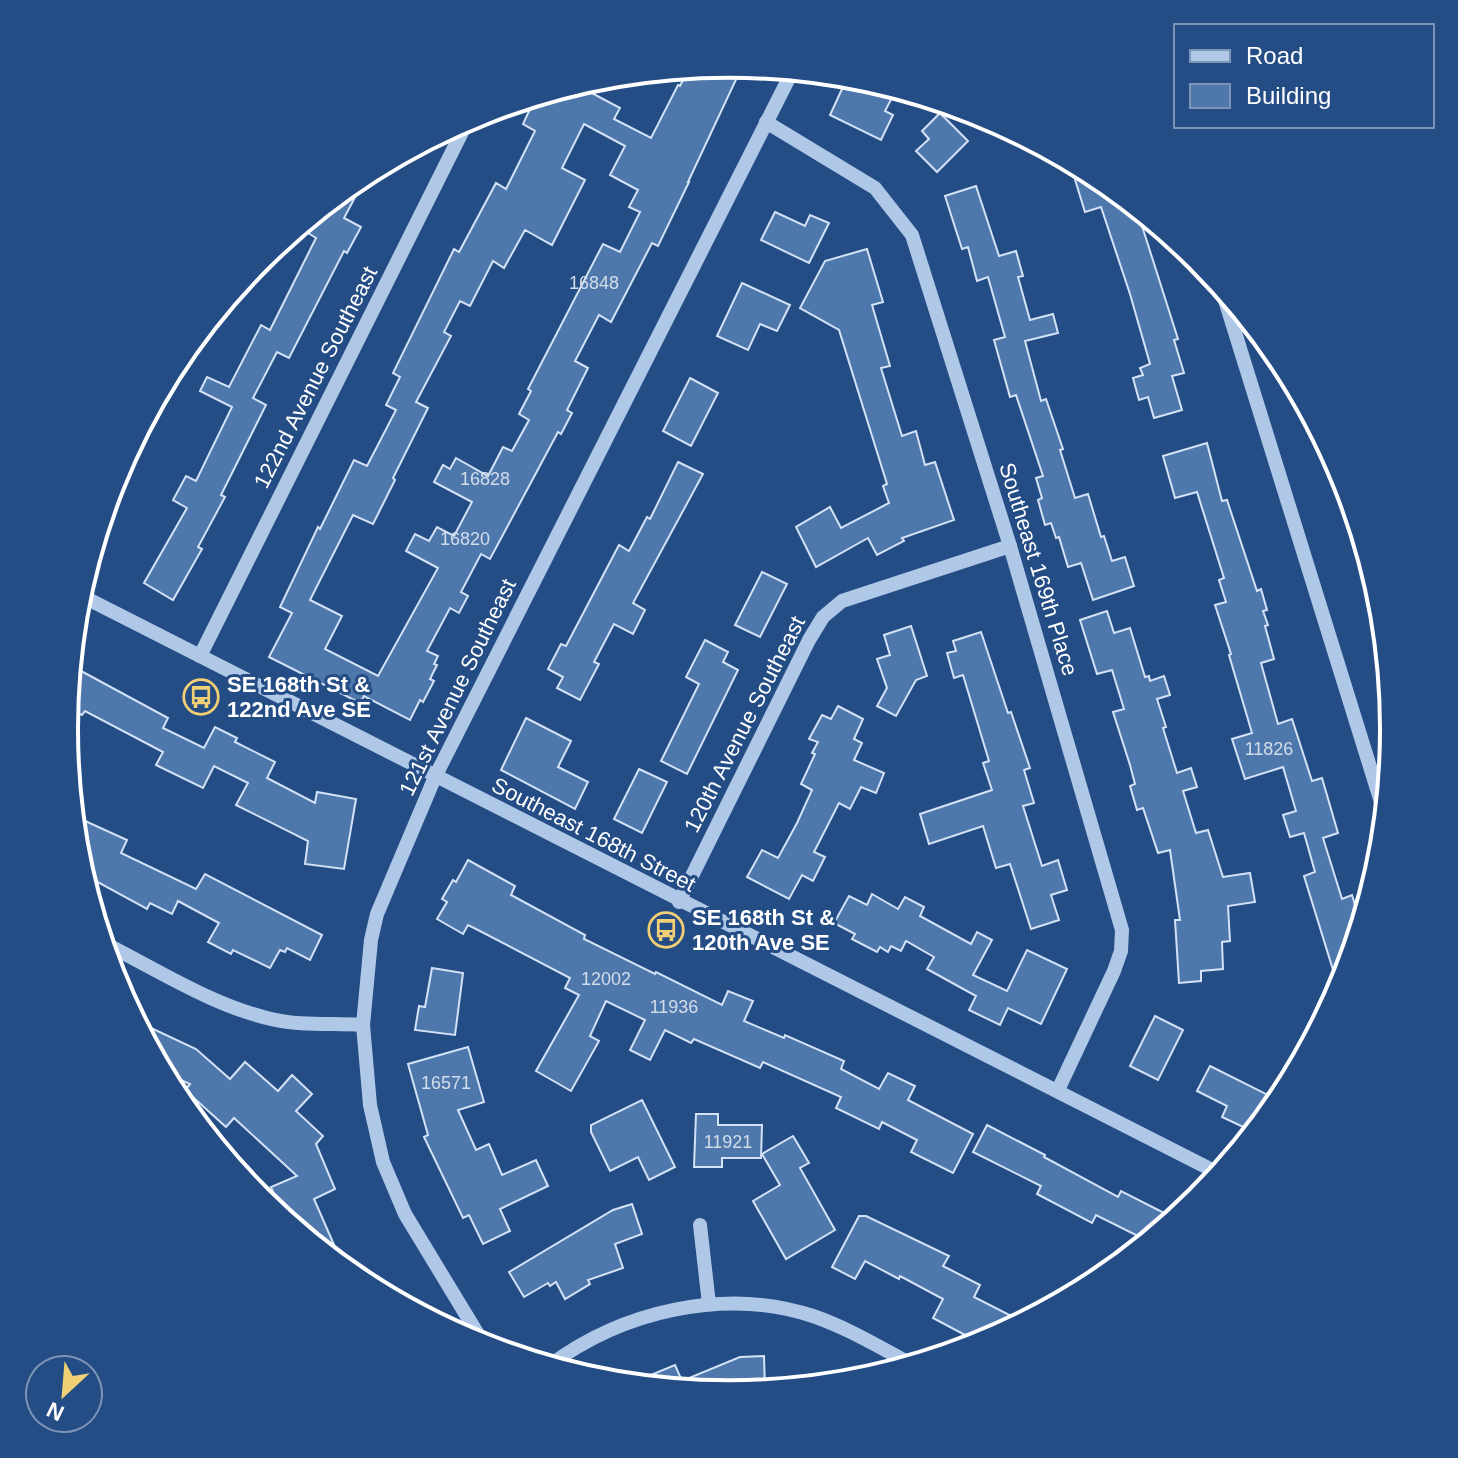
<svg xmlns="http://www.w3.org/2000/svg" width="1458" height="1458" viewBox="0 0 1458 1458" font-family="Helvetica,sans-serif">
<style>
.building{fill:#4e77ac;stroke:#d3e2f6;stroke-width:2;fill-rule:evenodd}
.lines{fill:none;stroke-linecap:round;stroke-linejoin:round}
.minor{stroke:#afc8e8;stroke-width:14}
.labels{text-anchor:middle;stroke-width:6;stroke-linejoin:round;paint-order:stroke}
.number-label{font-size:18px;fill:#d3ddea}
.street-label{font-size:22px;fill:#fff;stroke:#254d85}
.poi-label{font-size:22px;font-weight:bold;fill:#fff;stroke:#254d85;text-anchor:start}
.rim{fill:none;stroke:#fff;stroke-width:4}
</style>
<rect width="100%" height="100%" fill="#254d85"/>
<g class="building">
<path d="M726 64 740 71 688 182H689L658 246 652 243 611 322 599 315 575 361 588 368 567 410 572 413 561 434 558 432 490 559 481 554 461 592 468 596 459 613 450 608 427 651 438 656 434 664 437 665 430 679 434 681 423 702 420 700 410 720 364 696 360 703 269 657 292 613 280 607 318 527 320 529 354 460 367 466 396 410 386 405 400 377 393 373 454 249 459 252 496 183 506 189 535 131 523 124 536 96 575 84 620 108 614 119 651 138 678 85 680 86 689 68ZM584 124 625 146 610 175 638 190 629 207 640 212 620 252 603 244 528 389 531 391 519 414 529 420 512 451 503 447 488 476 456 458 450 469 443 465 434 482 472 502 454 536 437 527 429 541 415 534 406 551 438 568 378 676 325 649 342 616 310 600 353 515 373 524 395 480 393 478 428 408 416 402 451 336 444 332 460 301 470 306 493 261 504 268 525 230 552 245 585 180 562 168Z"/>
<path d="M848 76 877 82 875 85 894 94 885 111 893 115 881 140 830 115Z"/>
<path d="M940 113 968 141 937 172 916 151 929 139 922 131Z"/>
<path d="M1069 160 1099 176 1136 207 1178 339 1174 340 1184 373 1172 376 1182 410 1154 418 1148 397 1139 400 1133 378 1143 375 1140 368 1150 364 1130 294 1101 207 1085 212Z"/>
<path d="M369 171 344 218 361 227 347 253 344 251 289 358 277 352 253 398 266 405 221 495 225 497 198 547 202 549 173 600 144 583 187 508 173 500 186 476 196 481 232 407 200 391 207 377 229 387 261 325 270 330 316 238 308 233 321 207Z"/>
<path d="M976 186 999 256 1016 251 1023 276 1018 277 1030 320 1053 314 1058 333 1025 341 1041 401 1046 399 1063 449 1060 450 1075 498 1088 494 1101 537 1104 536 1112 561 1125 557 1134 586 1093 600 1081 563 1068 567 1059 537 1056 538 1051 523 1045 525 1038 500 1042 498 1036 478 1043 476 1016 395 1010 397 994 340 1005 337 988 277 977 281 968 247 962 249 945 196Z"/>
<path d="M775 212 805 226 810 215 829 223 809 263 761 240Z"/>
<path d="M867 249 883 302 872 305 890 366 881 368 902 436 916 431 925 465 935 462 954 520 902 538 904 541 877 555 868 538 816 567 796 527 830 507 841 528 889 503 883 486 887 484 839 330 800 308 825 261Z"/>
<path d="M742 283 790 305 777 331 760 324 748 350 717 336Z"/>
<path d="M690 378 718 393 691 446 663 431Z"/>
<path d="M1207 443 1222 501 1227 500 1257 591 1261 589 1267 610 1263 611 1268 625 1265 626 1274 659 1261 663 1278 724 1292 719 1312 781 1322 778 1338 833 1323 838 1342 899 1352 895 1361 925 1348 969 1334 973 1304 876 1315 872 1304 833 1290 837 1283 815 1296 811 1283 767 1245 779 1232 739 1252 733 1229 655 1231 654 1215 605 1226 602 1219 580 1224 578 1197 492 1175 498 1163 456Z"/>
<path d="M678 462 703 474 633 603 645 610 633 634 614 624 594 662 599 664 580 700 557 688 563 677 548 669 561 644 566 646 619 545 629 551 647 517 650 519Z"/>
<path d="M762 572 787 584 760 637 735 625Z"/>
<path d="M1107 611 1114 633 1130 628 1145 677 1149 676 1150 681 1164 676 1170 695 1157 699 1166 727 1163 728 1177 773 1191 768 1197 787 1183 791 1196 833 1208 830 1223 877 1250 873 1255 902 1228 906 1230 941 1222 942 1223 969 1201 971V981L1179 983 1175 920H1180L1170 850 1158 853 1143 808 1137 810 1130 786 1135 784 1130 765 1113 712 1124 709 1112 670 1097 674 1080 620Z"/>
<path d="M911 626 927 676 916 680 896 716 877 706 887 688 877 659 890 655 884 635Z"/>
<path d="M981 632 1008 713 1011 712 1030 768 1024 770 1034 803 1023 806 1042 866 1058 860 1067 890 1051 895 1059 920 1031 929 1010 864 996 868 983 826 929 844 920 814 992 790 983 763 989 761 963 675 954 678 947 653 956 651 953 641Z"/>
<path d="M705 640 728 652 723 662 738 670 687 774 661 761 699 684 686 677Z"/>
<path d="M70 665 168 718 163 728 204 748 215 727 237 738 235 742 275 762 267 778 315 803 317 792 356 799 344 869 305 864 308 841 236 805 248 783 214 766 203 788 156 765 163 752 85 711 82 715 66 707Z"/>
<path d="M838 706 863 719 854 739 862 743 854 760 884 773 876 793 861 787 850 809 839 803 814 852 825 857 813 881 802 875 789 899 747 877 762 850 778 858 797 823 812 790 801 784 815 754 812 753 818 742 809 739 822 715 831 719Z"/>
<path d="M526 718 571 741 558 767 588 782 575 809 501 770Z"/>
<path d="M639 769 667 782 642 833 614 819Z"/>
<path d="M72 815 127 840 121 853 196 889 205 874 322 935 310 960 287 948 285 952 280 950 270 968 233 950 231 954 208 942 219 923 178 901 172 914 150 903 147 909 81 873 87 856 76 850Z"/>
<path d="M468 860 515 886 511 895 585 935 584 939 655 974 656 972 722 1005 728 991 753 1001 744 1021 784 1038 785 1035 844 1061 841 1069 879 1089 888 1073 915 1086 908 1100 973 1134 953 1173 911 1152 917 1140 882 1122 879 1129 836 1108 841 1097 763 1062 760 1068 694 1039 691 1043 665 1030 650 1060 630 1050 645 1020 606 1001 590 1036 599 1041 571 1091 536 1071 579 995 565 988 570 978 478 930 468 925 463 934 437 919 447 902 442 899 453 880 456 882Z"/>
<path d="M872 894 898 909 905 897 924 907 920 916 971 944 977 932 992 940 973 975 1007 991 1027 950 1067 969 1041 1024 1008 1008 1000 1025 969 1010 976 996 927 969 934 957 906 941 901 951 891 946 888 952 880 947 877 952 852 939 855 934 834 923 849 896 867 905Z"/>
<path d="M432 968 463 973 455 1035 415 1030 419 1006 425 1007Z"/>
<path d="M1155 1016 1183 1030 1158 1080 1130 1066Z"/>
<path d="M134 1020 196 1049 230 1079 245 1062 278 1091 292 1075 312 1094 296 1111 323 1136 316 1144 335 1189 314 1199 345 1270 285 1221 271 1187 297 1176 234 1118 226 1127 185 1090 190 1084 161 1071Z"/>
<path d="M468 1047 484 1102 458 1110 476 1150 489 1144 502 1175 536 1160 548 1186 500 1209 510 1231 483 1244 469 1215 463 1218 424 1137 428 1135 408 1064Z"/>
<path d="M1210 1066 1280 1101 1254 1132 1222 1117 1227 1106 1197 1091Z"/>
<path d="M642 1100 675 1167 649 1180 638 1157 610 1171 591 1132V1125Z"/>
<path d="M696 1114H718V1125H762L761 1158H722V1167H694Z"/>
<path d="M987 1125 1045 1155 1044 1157 1118 1197 1121 1191 1176 1219 1148 1241 1096 1215 1092 1223 1037 1194 1041 1186 973 1152Z"/>
<path d="M793 1136 809 1163 800 1168 835 1230 786 1259 753 1201 780 1185 762 1154Z"/>
<path d="M632 1204 642 1234 615 1244 623 1268 588 1280 590 1284 565 1299 556 1282 550 1286 548 1283 524 1297 509 1272 613 1210Z"/>
<path d="M859 1216H866L949 1256 943 1266 980 1285 974 1297 1023 1322 982 1344 933 1318 943 1299 900 1276 899 1279 865 1261 855 1279 832 1267Z"/>
<path d="M764 1356 765 1390 728 1394 629 1384 675 1365 682 1381 740 1357Z"/>
</g>
<g class="lines">
<g class="minor">
<path d="M766 122 875 188 912 235 1010 546 1122 930 1121 951 1114 971 1058 1090"/>
<path d="M1220 284 1385 815"/>
<path d="M78 594 1220 1174"/>
<path d="M200 656 469 118"/>
<path d="M679 902 809 640 823 617 842 601 1010 546"/>
<path d="M102 942C156 969 211 1005 271 1019 300 1026 333 1023 363 1025"/>
<path d="M700 1225 709 1304"/>
<path d="M485 1346 405 1214 383 1162 370 1105 363 1025 371 940 377 914 435 777 793 70"/>
<path d="M549 1366C622 1311 725 1287 813 1316 848 1328 881 1348 913 1365"/>
</g>
</g>
<defs>
<symbol id="bus-ring" viewBox="-11 -11 22 22"><circle r="9.5" fill="#254d85" stroke="#f1cf74" stroke-width="1.5"/><path d="M-5-6H5V4H4V6H2V4H-2V6H-4V4H-5ZM-3.5-4V0h7V-4ZM-3.5 1.2v1.5H-2V1.2ZM2 1.2v1.5H3.5V1.2Z" fill="#f1cf74"/></symbol>
</defs>
<g fill-rule="evenodd">
<use href="#bus-ring" x="181" y="677" width="40" height="40"/>
<use href="#bus-ring" x="646" y="910" width="40" height="40"/>
</g>
<g class="labels">
<g class="number-label">
<text x="594" y="289">16848</text>
<text x="485" y="485">16828</text>
<text x="465" y="545">16820</text>
<text x="1269" y="755">11826</text>
<text x="606" y="985">12002</text>
<text x="674" y="1013">11936</text>
<text x="446" y="1089">16571</text>
<text x="728" y="1148">11921</text>
</g>
<g class="street-label">
<text transform="translate(315 377) rotate(-63)" y="8">122nd Avenue Southeast</text>
<text transform="translate(1039 569) rotate(73)" y="8">Southeast 169th Place</text>
<text transform="translate(457 687) rotate(-64)" y="8">121st Avenue Southeast</text>
<text transform="translate(744 724) rotate(-63)" y="8">120th Avenue Southeast</text>
<text transform="translate(594 834) rotate(27)" y="8">Southeast 168th Street</text>
</g>
<g class="poi-label">
<text x="227" y="692">SE 168th St &amp;<tspan x="227" dy="25">122nd Ave SE</tspan></text>
<text x="692" y="925">SE 168th St &amp;<tspan x="692" dy="25">120th Ave SE</tspan></text>
</g>
</g>
<path d="M0 0H1458V1458H0ZM78 729a651 651 0 1 1 1302 0a651 651 0 1 1-1302 0Z" fill="#254d85" fill-rule="evenodd"/>
<path class="rim" d="M78 729a651 651 0 1 1 1302 0a651 651 0 1 1-1302 0Z"/>
<rect x="1174" y="24" width="260" height="104" fill="#254d85" stroke="#7c94b6" stroke-width="2"/>
<rect x="1190" y="50" width="40" height="12" fill="#afc8e8" stroke="#7c94b6" stroke-width="2"/>
<text x="1246" y="64" font-size="24" fill="#ffffff">Road</text>
<rect x="1190" y="84" width="40" height="24" fill="#4e77ac" stroke="#7c94b6" stroke-width="2"/>
<text x="1246" y="104" font-size="24" fill="#ffffff">Building</text>
<g transform="translate(64 1394) rotate(206)"><circle r="38" fill="#254d85" stroke="#7c94b6" stroke-width="2"/>
<path d="M0-6L14 30L0 20L-14 30Z" fill="#f1cf74"/>
<text y="-12" font-size="22" font-weight="bold" text-anchor="middle" fill="#ffffff">N</text>
</g>
</svg>
